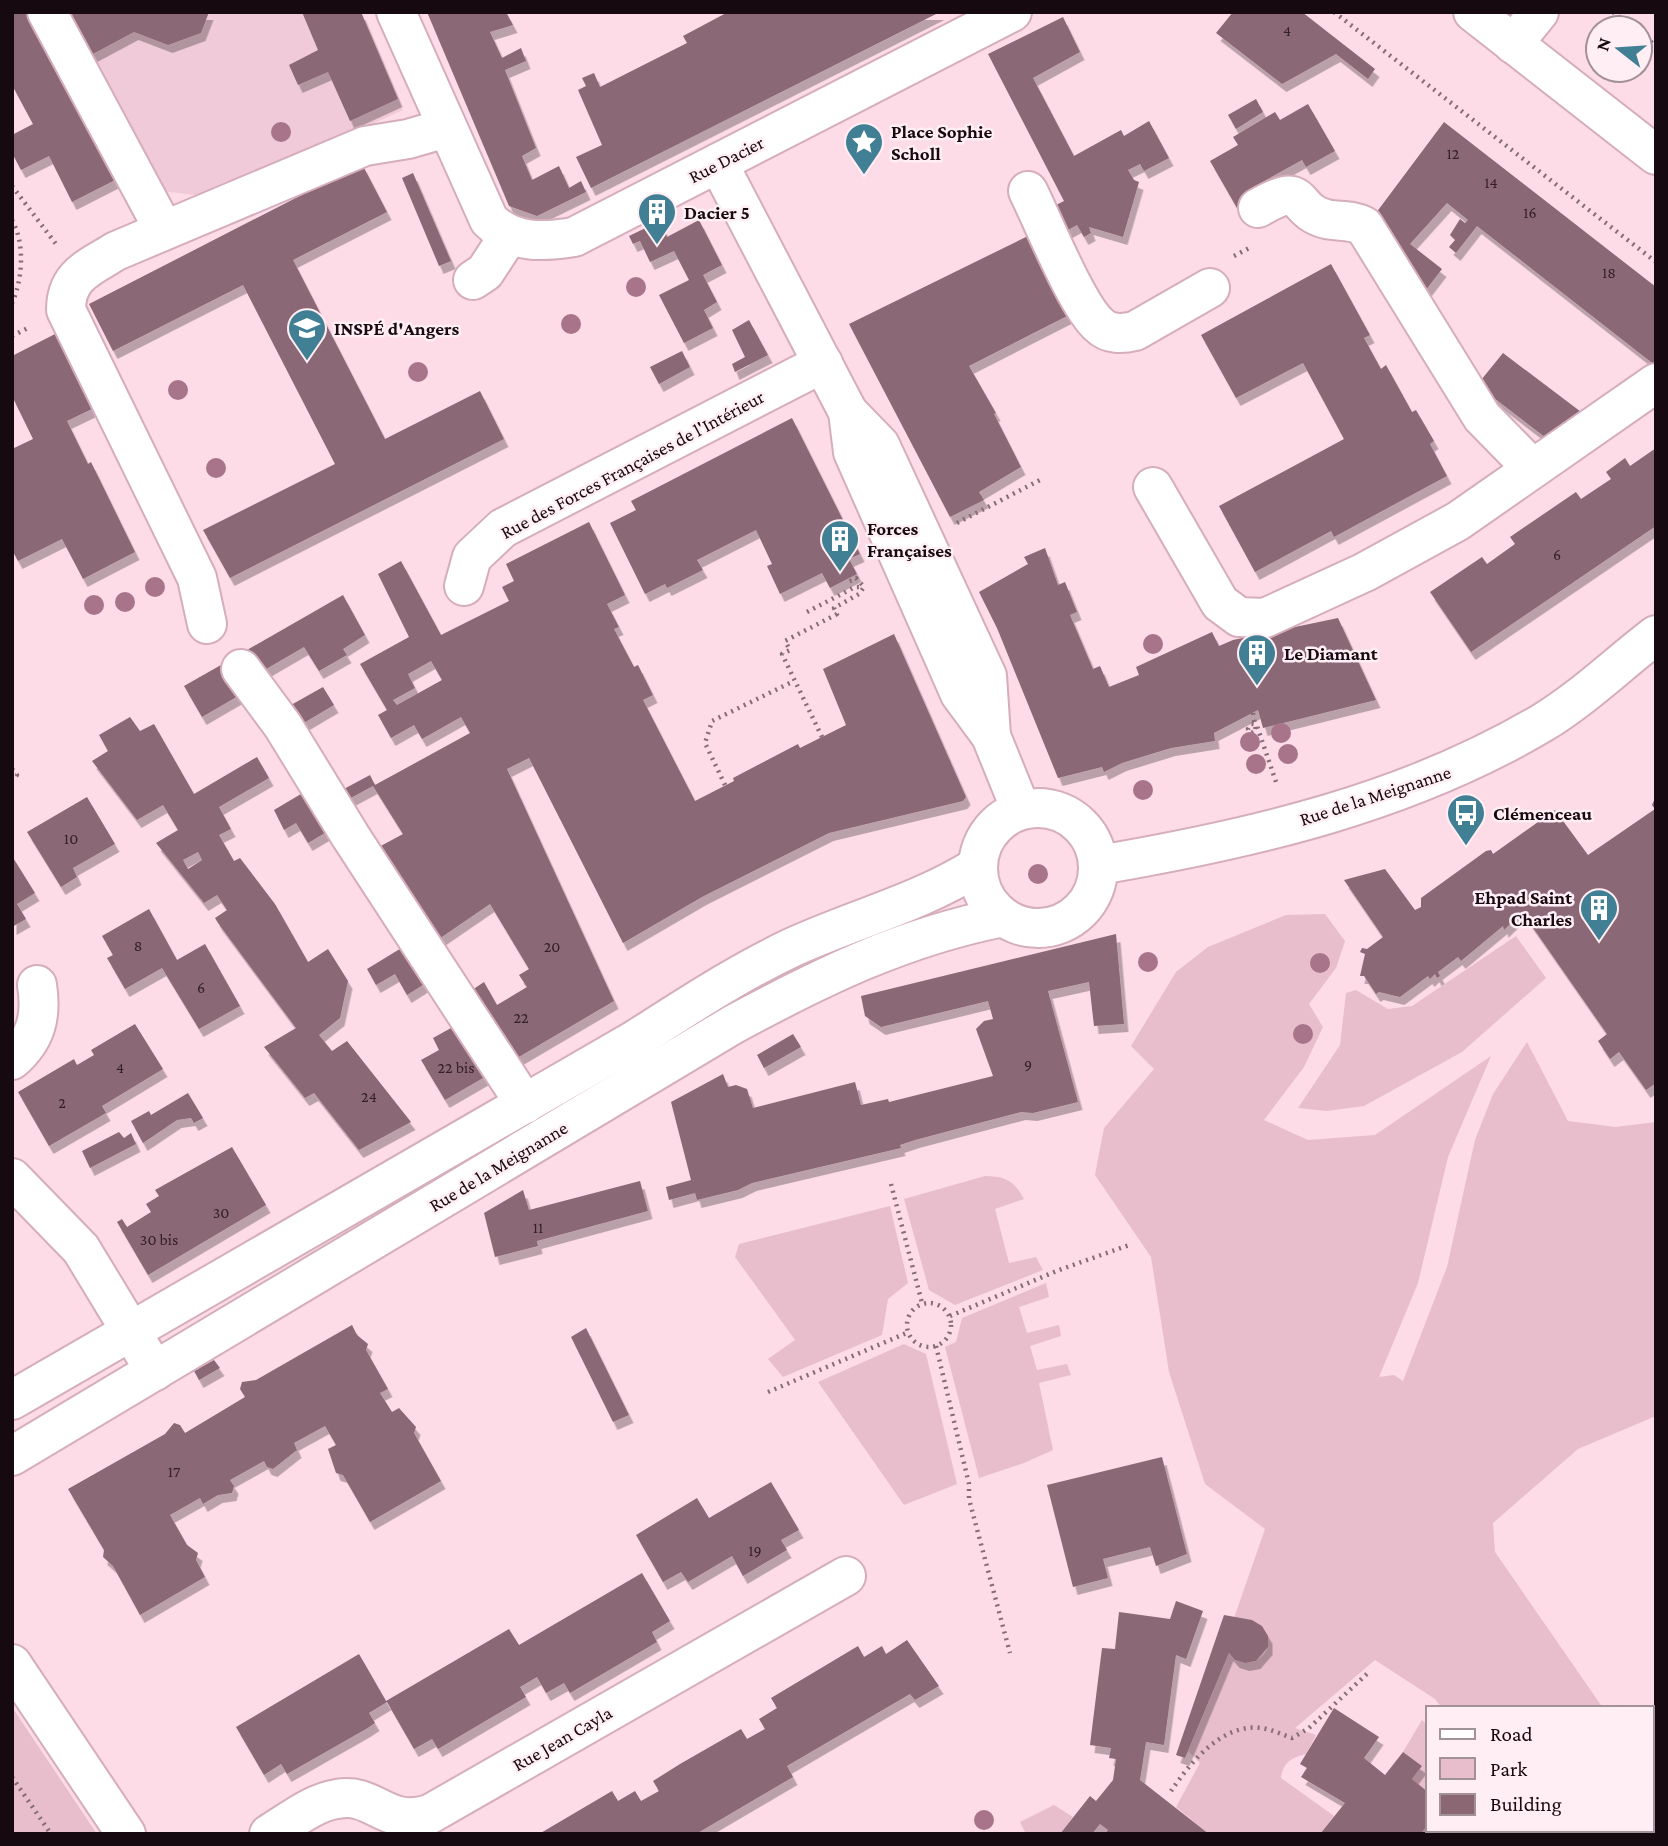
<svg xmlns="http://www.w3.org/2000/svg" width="1668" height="1846" viewBox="0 0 1668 1846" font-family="'Crimson Pro',serif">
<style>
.built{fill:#f0cad8}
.green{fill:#e8becd}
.building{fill:#8b6774;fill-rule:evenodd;filter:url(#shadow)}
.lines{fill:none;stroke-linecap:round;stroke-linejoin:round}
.minor-casing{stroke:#d5adbc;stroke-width:42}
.major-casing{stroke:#d5adbc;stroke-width:42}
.path{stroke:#846d76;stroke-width:4.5;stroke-dasharray:2 5;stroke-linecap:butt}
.minor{stroke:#fff;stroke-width:38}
.major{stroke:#fff;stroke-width:38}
.tree{fill:#a7748a}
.labels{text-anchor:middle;stroke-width:5;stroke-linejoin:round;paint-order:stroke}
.number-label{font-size:16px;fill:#332028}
.poi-label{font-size:19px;font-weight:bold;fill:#16090f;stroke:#ffeef4;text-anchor:start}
.street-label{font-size:19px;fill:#16090f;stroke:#ffeef4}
</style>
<defs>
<filter id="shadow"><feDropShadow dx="4.5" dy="8" stdDeviation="0" flood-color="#0004"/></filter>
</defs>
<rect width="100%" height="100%" fill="#fddbe7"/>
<g class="built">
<path d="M56 12H361L403 110 210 197 155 190Z"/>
<path d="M1656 1782V1834H1581L1586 1830H1652V1785Z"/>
</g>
<g class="green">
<path d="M1325 914 1345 941 1336 968 1309 1004 1323 1027 1304 1067 1264 1120 1308 1140 1375 1135 1491 1056 1448 1157 1418 1283 1379 1377 1394 1375 1403 1381 1447 1267 1475 1140 1493 1094 1527 1042 1568 1121 1615 1127 1656 1122V1416L1578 1449 1493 1523 1495 1552 1603 1708H1442L1435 1699 1375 1660 1295 1728 1316 1735 1306 1754C1291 1758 1283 1762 1281 1778L1334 1816 1320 1834H1209L1176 1807 1200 1763 1188 1751 1229 1653C1241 1667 1261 1665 1268 1647L1262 1626 1252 1620 1234 1618 1265 1529 1205 1484 1169 1372 1151 1257 1095 1175 1104 1128 1154 1069 1131 1046 1176 972 1208 947 1286 915Z"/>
<path d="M1516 936 1546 978 1462 1052 1364 1106 1327 1111 1298 1108 1340 1045 1346 993 1356 990 1388 1009 1412 1006Z"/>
<path d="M985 1176C1006 1176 1014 1181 1024 1199L995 1209 1009 1263 1036 1257 1043 1270 955 1305 929 1290 904 1199Z"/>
<path d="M890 1206 908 1283 888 1299 882 1335 783 1377 768 1359 795 1340 735 1257 739 1244Z"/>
<path d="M1046 1283 1049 1297 1019 1307 1027 1333 1059 1325 1061 1336 1030 1346 1037 1370 1067 1364 1071 1375 1039 1383 1053 1450 1024 1463 979 1478 945 1347 956 1342 962 1318Z"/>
<path d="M904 1344 926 1354 957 1484 904 1505 818 1382Z"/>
<path d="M12 1707 97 1834H12Z"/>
<path d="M1422 1720 1428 1726V1792L1412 1779 1422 1766 1403 1752Z"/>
<path d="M1054 1805 1073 1817 1060 1834H1026L1020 1822Z"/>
<path d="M1428 1824V1830H1505L1507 1834H1421Z"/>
</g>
<g class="building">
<path d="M12 12H36L121 177 72 202 49 156 21 170 12 153V135L33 124 12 85Z"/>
<path d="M70 12H209L201 33 168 45 134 32 91 55Z"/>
<path d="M302 12H361L398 99 350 121 328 72 298 85 289 65 318 50Z"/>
<path d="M427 12H506L513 25 490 32 502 58 521 48 526 61 505 70 536 148 522 156 532 180 559 166 569 188 581 181 586 192 537 216 509 206Z"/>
<path d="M728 12H940L591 188 576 157 602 145 578 90 586 86 582 78 594 73 600 87 687 43 683 36Z"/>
<path d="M1233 12H1302L1375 69 1368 79 1336 54 1282 84 1216 33Z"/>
<path d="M1063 17 1080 52 1033 78 1074 156 1121 130 1124 136 1149 121 1169 158 1144 171 1140 164 1128 170 1134 180 1139 182 1123 237 1089 227 1091 233 1084 237 1077 225 1059 235 1046 210 1064 201 988 54Z"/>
<path d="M1256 99 1263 112 1236 129 1228 115Z"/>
<path d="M1308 104 1335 151 1306 167 1302 160 1257 185 1262 193 1237 208 1210 161 1238 145 1233 137 1275 112 1280 120Z"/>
<path d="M1444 122 1656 287V366L1477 226 1456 253 1449 247 1455 240 1450 235 1460 219 1465 223 1468 220 1447 203 1410 244 1442 269 1422 295 1373 217Z"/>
<path d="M362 164 387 212 293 260 385 439 480 391 504 439 230 578 203 530 335 464 243 285 113 351 89 304Z"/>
<path d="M413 173 451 261 439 266 402 178Z"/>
<path d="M699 220 722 265 703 275 717 302 704 310 713 328 684 343 659 295 689 280 674 251 650 262 640 241 633 244 629 236 660 221 667 237Z"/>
<path d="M1028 236 1069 315 969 366 996 413 994 414 1021 467 979 492 984 500 950 517 849 324Z"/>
<path d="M1331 264 1370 335 1364 338 1381 369 1386 365 1412 412 1416 410 1434 441 1430 444 1447 476 1334 537 1331 531 1255 572 1219 506 1344 439 1303 363 1236 398 1201 335Z"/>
<path d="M749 320 768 355 735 372 732 364 745 357 732 330Z"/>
<path d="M57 333 94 408 67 421 88 464 91 462 135 552 83 579 62 539 18 561 12 550V449L33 439 12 396V356Z"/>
<path d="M682 351 690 367 659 384 650 367Z"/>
<path d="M1503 353 1589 418 1554 444 1477 385Z"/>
<path d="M792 418 860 554 849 559 857 574 830 588 822 573 780 594 767 566 772 564 756 530 697 560 703 570 667 588 665 584 645 594 610 523 636 510 631 501Z"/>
<path d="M1656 448V526L1471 652 1430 592 1482 557 1487 564 1515 544 1510 537 1576 492 1581 499 1611 479 1606 472 1625 458 1630 466Z"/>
<path d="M589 522 625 595 607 604 619 627 614 629 634 667 638 665 653 695 643 700 695 801 734 781 733 778 798 744 800 748 846 725 823 669 894 634 966 797 963 801 829 833 702 897 623 943 529 758 507 769 614 1001 512 1061 469 992 484 982 497 1005 527 987 519 975 529 969 490 904 436 941 377 848 403 834 373 786 347 800 342 790 370 775 375 785 470 733 461 717 422 739 414 725 391 738 378 715 387 710 360 664 409 637 378 574 401 561 441 635 509 601 502 587 514 581 506 564ZM431 661 442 680 397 705 393 700 415 688 408 674Z"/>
<path d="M1045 548 1058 585 1065 582 1077 612 1070 615 1093 669 1100 666 1109 687 1139 675 1136 667 1212 632 1219 646 1233 640 1338 618 1376 700 1263 728 1258 710 1214 733 1215 741 1171 748 1122 763 1104 772 1102 767 1058 778 997 628 979 592 1028 564 1024 557Z"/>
<path d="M343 595 365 635 343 649 347 655 319 671 304 647 261 672 247 650Z"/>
<path d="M228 661 245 692 202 717 184 686Z"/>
<path d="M323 687 334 705 302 724 291 705Z"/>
<path d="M130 717 140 731 154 724 194 794 257 757 269 778 219 807 231 829 219 835 234 861 240 858 275 904 308 962 328 949 348 981 340 1018 319 1035 332 1051 347 1041 411 1122 359 1150 314 1093 305 1098 264 1047 296 1028 218 923 215 918 227 910 217 895 204 903 156 843 178 830 163 805 137 820 92 761 108 751 99 735ZM198 852 202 860 188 869 183 860Z"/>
<path d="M311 788 335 827 308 843 296 823 284 830 274 810Z"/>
<path d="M1656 796V1083L1646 1090 1619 1052 1610 1059 1598 1041 1607 1034 1522 912 1504 930 1503 926 1461 961 1458 957 1438 972 1440 976 1437 978 1435 974 1430 979 1428 976 1400 997 1379 992 1376 994 1364 976H1360L1365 954 1360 952 1362 948 1367 949 1383 937 1344 880 1385 869 1415 910 1421 907V898L1486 851 1491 850 1493 854 1555 810 1588 855 1655 809 1652 805Z"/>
<path d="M87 797 115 844 73 868 77 877 61 887 27 832Z"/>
<path d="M12 856 35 893 17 904 26 919 12 927Z"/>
<path d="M149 909 177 960 205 944 240 1006 199 1029 162 968 125 989 107 958 113 955 102 936Z"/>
<path d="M1116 934 1124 1024 1094 1026 1089 982 1048 991 1078 1102 1033 1113 1021 1112 915 1140 900 1145 901 1148 752 1183 738 1190 697 1200 695 1193 669 1200 666 1187 691 1180 671 1102 723 1074 728 1087 736 1085 747 1089 753 1108 855 1082 861 1105 888 1099 889 1102 993 1076 976 1029 984 1021 993 1019 988 1001 881 1027 865 1016 861 996Z"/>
<path d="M408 944 434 978 407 995 395 974 376 985 367 969Z"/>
<path d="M460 1023 490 1074 445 1100 421 1060 439 1050 433 1038Z"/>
<path d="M135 1024 163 1069 102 1106 106 1113 49 1146 18 1092 74 1059 77 1065 94 1055 91 1050Z"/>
<path d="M793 1034 801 1047 764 1068 757 1055Z"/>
<path d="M188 1093 203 1118 194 1123 191 1118 177 1120 143 1143 131 1121 149 1111 151 1115Z"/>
<path d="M119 1132 124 1138 131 1133 136 1144 90 1168 82 1151Z"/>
<path d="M232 1147 266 1205 148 1275 117 1222 122 1219 127 1227 151 1212 146 1204 159 1196 155 1190Z"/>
<path d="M640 1181 648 1211 537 1241 538 1246 495 1257 484 1213 523 1190 529 1210Z"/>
<path d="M352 1325 357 1335 368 1344 366 1350 388 1389 380 1393 392 1412 399 1408 416 1427 414 1433 441 1481 370 1522 343 1475 336 1473 328 1449 336 1445 325 1426 294 1443 297 1450 273 1469 267 1467 264 1461 230 1480 234 1486 232 1493 218 1495 203 1504 200 1498 170 1515 187 1545 198 1553 196 1560 205 1577 140 1615 113 1566 103 1557 104 1550 68 1489 165 1434 174 1423 180 1425 185 1433 245 1397 240 1389 242 1382 256 1380Z"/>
<path d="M586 1328 629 1415 613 1422 571 1337Z"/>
<path d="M214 1360 220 1368 199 1380 194 1371Z"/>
<path d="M1162 1457 1187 1554 1156 1566 1150 1547 1103 1559 1108 1578 1073 1587 1047 1485Z"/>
<path d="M771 1482 799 1530 781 1540 787 1550 743 1576 732 1556 688 1582 681 1572 663 1582 636 1535 697 1498 709 1518Z"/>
<path d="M642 1573 670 1621 652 1632 657 1642 570 1693 564 1683 546 1693 537 1677 520 1687 526 1697 438 1749 432 1739 414 1749 387 1702 369 1713 375 1723 366 1729 287 1774 281 1764 264 1775 236 1727 359 1654 386 1701 509 1629 519 1645Z"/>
<path d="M1176 1601 1203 1611 1186 1659 1176 1655 1164 1745 1146 1742 1140 1780 1209 1834H1105L1108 1830 1100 1824 1092 1834H1060L1090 1796 1096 1801 1113 1780 1116 1759 1109 1758 1111 1748 1090 1745 1102 1648 1115 1649 1119 1612 1170 1619Z"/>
<path d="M1224 1615 1252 1620 1262 1626 1268 1636V1647L1256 1661 1245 1663 1235 1660 1229 1653 1185 1758 1176 1755Z"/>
<path d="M907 1640 939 1686 915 1700 910 1694 787 1766 793 1777 696 1834H539L612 1791 618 1801 635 1791 641 1801 659 1791 653 1781 680 1764 741 1729 747 1739 765 1729 759 1719 777 1708 771 1698 858 1646 864 1657 882 1646 886 1654Z"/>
<path d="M1334 1708 1379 1737 1364 1758 1385 1775 1403 1752 1422 1766 1412 1779 1428 1792V1824L1421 1834H1320L1345 1803 1301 1777 1307 1768 1300 1764Z"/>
</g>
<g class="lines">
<defs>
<g id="minor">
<path d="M47 12 164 230"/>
<path d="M396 12 489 220C513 244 543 242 574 237L1012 12"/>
<path d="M1513 44 1539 12"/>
<path d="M718 163 848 412 853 452 960 694 991 736 1021 810"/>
<path d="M1028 191C1043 221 1077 306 1099 325 1109 335 1122 334 1135 331L1210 288"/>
<path d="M1258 208C1309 178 1290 210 1326 219 1340 222 1350 219 1364 226L1482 417 1532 468"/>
<path d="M473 280 485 272 509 235"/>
<path d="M848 412 880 445 987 676 991 736"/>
<path d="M1153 487 1220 603 1239 617 1265 618 1365 572 1458 521 1656 383"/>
<path d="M464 586 472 557 503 528 823 363"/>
<path d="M207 624 197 578 66 310C66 275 89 268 116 251L365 146 408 139 446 128"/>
<path d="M241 669 283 726 351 837 525 1104"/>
<path d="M12 1060C36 1039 42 1017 37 985"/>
<path d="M12 1178 81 1249 155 1371"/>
<path d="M12 1664 126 1834"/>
<path d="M269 1834C289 1822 314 1802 337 1799 375 1792 385 1828 430 1814L846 1576"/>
</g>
<g id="major">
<path d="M1473 12 1656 155"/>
<circle cx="1038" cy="868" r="60"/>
<path d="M1099 865C1252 839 1407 803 1542 723 1582 699 1618 664 1656 635"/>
<path d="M12 1400 633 1041C685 1008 736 974 791 948 854 919 920 903 978 866"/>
<path d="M12 1456 734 1024C823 976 903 937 1003 917"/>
</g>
</defs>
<use href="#minor" class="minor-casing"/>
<use href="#major" class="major-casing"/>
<g class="path">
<path d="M1334 12 1656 262"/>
<path d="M1613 12 1633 28"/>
<path d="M1640 33 1656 46"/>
<path d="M12 186 56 244"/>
<path d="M12 220C25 243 23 279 12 303"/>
<path d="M1234 256 1251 247"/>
<path d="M12 336 30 327"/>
<path d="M957 523 1040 480"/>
<path d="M807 612 855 587H863"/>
<path d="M1253 713 1256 731 1251 733 1248 729 1251 724C1253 724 1256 724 1257 726L1276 782"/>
<path d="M822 737 782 654 790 650 785 641 837 614 834 608 859 594 864 587 856 578 846 583"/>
<path d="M12 769 17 775 12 779"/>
<path d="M725 785 705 743 712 721 794 681"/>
<path d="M891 1184 922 1303"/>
<circle cx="929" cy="1325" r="22"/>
<path d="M950 1316 1059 1270 1132 1244"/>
<path d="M936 1346 969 1484V1499L1010 1653"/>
<path d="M768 1392 909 1332"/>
<path d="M12 1777 51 1834"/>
<path d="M1171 1791C1190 1763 1222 1723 1261 1728 1271 1729 1283 1735 1292 1738L1309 1728 1370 1671"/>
<path d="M1518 1830 1520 1834"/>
</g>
<use href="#minor" class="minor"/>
<use href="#major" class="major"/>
</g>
<g class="tree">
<circle cx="281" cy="132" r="10"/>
<circle cx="636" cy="287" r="10"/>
<circle cx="571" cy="324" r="10"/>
<circle cx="418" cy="372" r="10"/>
<circle cx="178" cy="390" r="10"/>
<circle cx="216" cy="468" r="10"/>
<circle cx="155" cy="587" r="10"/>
<circle cx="125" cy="602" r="10"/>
<circle cx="94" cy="605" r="10"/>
<circle cx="1153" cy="644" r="10"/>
<circle cx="1281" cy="733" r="10"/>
<circle cx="1250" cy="742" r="10"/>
<circle cx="1288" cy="754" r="10"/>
<circle cx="1256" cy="764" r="10"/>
<circle cx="1143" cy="790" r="10"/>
<circle cx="1038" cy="874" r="10"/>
<circle cx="1148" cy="962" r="10"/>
<circle cx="1320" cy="963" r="10"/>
<circle cx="1303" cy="1034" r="10"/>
<circle cx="984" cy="1820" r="10"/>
</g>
<defs>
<symbol id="sight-pin" viewBox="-11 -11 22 30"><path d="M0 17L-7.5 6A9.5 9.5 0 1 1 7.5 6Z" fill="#417f95" stroke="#ffeef4"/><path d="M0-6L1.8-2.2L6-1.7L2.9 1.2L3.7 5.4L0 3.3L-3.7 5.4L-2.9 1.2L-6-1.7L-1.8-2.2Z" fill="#fff"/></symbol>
<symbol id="building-pin" viewBox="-11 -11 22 30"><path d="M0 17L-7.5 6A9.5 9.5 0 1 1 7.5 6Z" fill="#417f95" stroke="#ffeef4"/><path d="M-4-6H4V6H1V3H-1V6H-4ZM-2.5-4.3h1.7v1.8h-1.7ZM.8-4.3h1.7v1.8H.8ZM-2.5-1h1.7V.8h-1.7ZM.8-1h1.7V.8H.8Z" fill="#fff"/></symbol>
<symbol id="university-pin" viewBox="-11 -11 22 30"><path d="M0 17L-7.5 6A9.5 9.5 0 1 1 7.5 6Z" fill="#417f95" stroke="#ffeef4"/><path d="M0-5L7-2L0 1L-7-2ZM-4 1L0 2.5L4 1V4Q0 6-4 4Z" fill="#fff"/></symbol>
<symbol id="bus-pin" viewBox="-11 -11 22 30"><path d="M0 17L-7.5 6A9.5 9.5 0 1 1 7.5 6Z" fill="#417f95" stroke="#ffeef4"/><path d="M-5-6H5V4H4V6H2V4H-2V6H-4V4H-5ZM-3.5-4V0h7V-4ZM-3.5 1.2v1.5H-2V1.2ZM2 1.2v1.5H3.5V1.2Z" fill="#fff"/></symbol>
</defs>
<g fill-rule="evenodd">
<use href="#sight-pin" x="842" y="120" width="44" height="60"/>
<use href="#building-pin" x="635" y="190" width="44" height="60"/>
<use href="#university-pin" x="285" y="306" width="44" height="60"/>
<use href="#building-pin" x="818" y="517" width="44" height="60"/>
<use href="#building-pin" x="1235" y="631" width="44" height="60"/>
<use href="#bus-pin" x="1444" y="791" width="44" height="60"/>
<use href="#building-pin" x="1577" y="886" width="44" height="60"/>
</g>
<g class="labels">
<g class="number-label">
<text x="1287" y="36">4</text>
<text x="1453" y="159">12</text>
<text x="1491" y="188">14</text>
<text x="1530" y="218">16</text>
<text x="1609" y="278">18</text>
<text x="1557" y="560">6</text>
<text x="71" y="844">10</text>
<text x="138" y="951">8</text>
<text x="552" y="952">20</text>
<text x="201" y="993">6</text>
<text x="521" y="1023">22</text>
<text x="1028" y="1070">9</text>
<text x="120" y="1073">4</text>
<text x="456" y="1073">22 bis</text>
<text x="369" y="1102">24</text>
<text x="62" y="1108">2</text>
<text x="221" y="1218">30</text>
<text x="538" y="1233">11</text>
<text x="159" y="1245">30 bis</text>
<text x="174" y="1477">17</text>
<text x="755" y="1556">19</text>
</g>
<g class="poi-label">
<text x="891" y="138">Place Sophie<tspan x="891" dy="22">Scholl</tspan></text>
<text x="684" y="219">Dacier 5</text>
<text x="334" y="335">INSPÉ d'Angers</text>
<text x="867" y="535">Forces<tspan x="867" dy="22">Françaises</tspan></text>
<text x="1284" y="660">Le Diamant</text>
<text x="1493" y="820">Clémenceau</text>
<text x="1572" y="904" text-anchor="end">Ehpad Saint<tspan x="1572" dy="22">Charles</tspan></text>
</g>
<g class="street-label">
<text transform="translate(726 159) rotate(-27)" y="7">Rue Dacier</text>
<text transform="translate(632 464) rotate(-28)" y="7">Rue des Forces Françaises de l'Intérieur</text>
<text transform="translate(1375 795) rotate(-18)" y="7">Rue de la Meignanne</text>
<text transform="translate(498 1166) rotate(-31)" y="7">Rue de la Meignanne</text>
<text transform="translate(562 1738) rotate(-30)" y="7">Rue Jean Cayla</text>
</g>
</g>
<rect width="1668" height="1846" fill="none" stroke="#16090f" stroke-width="28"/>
<rect x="1426" y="1706" width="228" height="126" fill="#ffeef4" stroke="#a29298" stroke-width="2"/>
<rect x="1440" y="1729" width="35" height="10" fill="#ffffff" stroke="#a29298" stroke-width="2"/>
<text x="1490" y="1741" font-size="21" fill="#16090f">Road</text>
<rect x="1440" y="1758" width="35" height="21" fill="#e8becd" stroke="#a29298" stroke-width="2"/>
<text x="1490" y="1776" font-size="21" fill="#16090f">Park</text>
<rect x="1440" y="1794" width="35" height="21" fill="#8b6774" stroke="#a29298" stroke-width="2"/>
<text x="1490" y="1811" font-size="21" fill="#16090f">Building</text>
<g transform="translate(1619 49) rotate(287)"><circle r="33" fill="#ffeef4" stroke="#a29298" stroke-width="2"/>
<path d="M0-5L12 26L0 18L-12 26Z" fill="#417f95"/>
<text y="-10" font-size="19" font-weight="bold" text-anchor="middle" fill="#16090f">N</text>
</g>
</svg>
